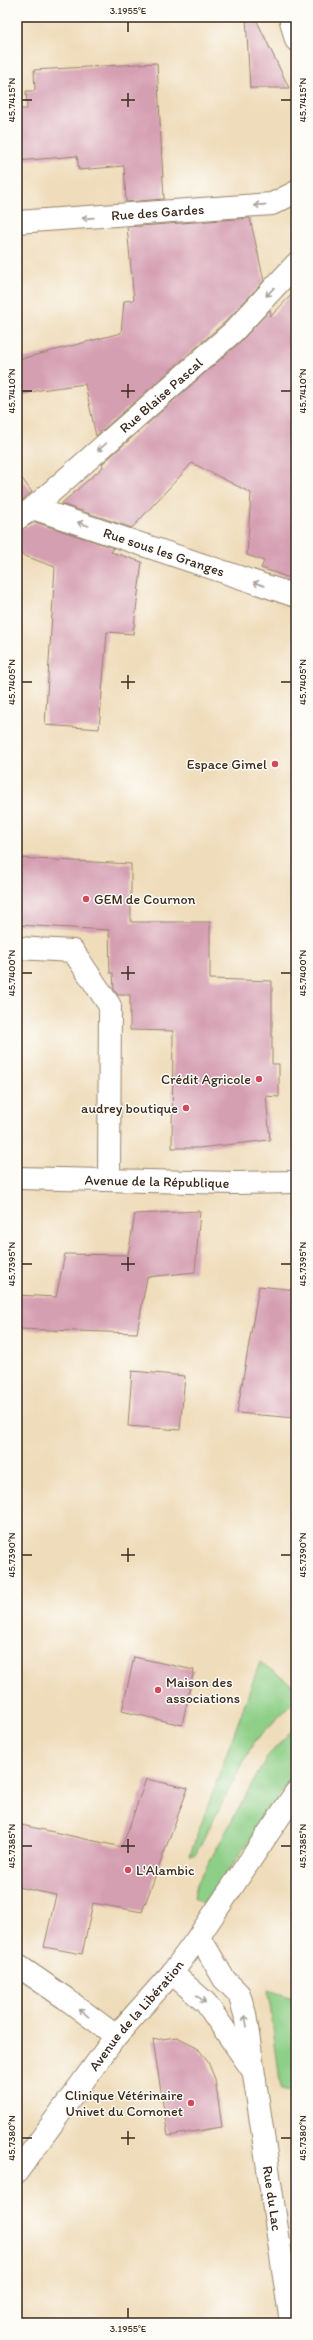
<svg xmlns="http://www.w3.org/2000/svg" width="313" height="2340" viewBox="0 0 313 2340" font-family="Itim,sans-serif">
<style>
.green{fill:#8ecf87;stroke:#647c52}
.building{fill:#d59fb2}
.lines{fill:none;stroke-linecap:round;stroke-linejoin:round}
.minor-casing{stroke:#95836c;stroke-width:24}
.minor{stroke:#fff;stroke-width:22}
.oneway{stroke:#a79f9a}
.ticks{fill:none;stroke:#3b2a1e;stroke-width:1.5}
.poi-dot{fill:#d1495b;stroke:#fdfcf7;stroke-width:1.5}
.labels{text-anchor:middle;stroke-width:3;stroke-linejoin:round;paint-order:stroke}
.street-label{font-size:14px;fill:#3b2a1e;stroke:#fdfcf7}
.poi-label{font-size:14px;fill:#3b2a1e;stroke:#fdfcf7;text-anchor:end}
.neatline{fill:none;stroke:#3b2a1e;stroke-width:1.5}
.ticks-label{font-size:10px;text-anchor:middle;fill:#3b2a1e}
</style>
<rect width="100%" height="100%" fill="#fdfcf7"/>
<filter id="ink" filterUnits="userSpaceOnUse"><feTurbulence type="fractalNoise" baseFrequency=".025" numOctaves="2"/><feDisplacementMap in="SourceGraphic" scale="8" xChannelSelector="R" yChannelSelector="G"/><feConvolveMatrix kernelMatrix="1 2 1 2 8 2 1 2 1" color-interpolation-filters="sRGB"/></filter>
<filter id="wash" filterUnits="userSpaceOnUse"><feTurbulence type="fractalNoise" baseFrequency=".012" numOctaves="4" result="noise"/><feDisplacementMap in="SourceGraphic" scale="16" xChannelSelector="R" yChannelSelector="G"/><feGaussianBlur stdDeviation="0.9" result="paint"/><feColorMatrix in="noise" values="0 0 0 0 0 0 0 0 0 0 0 0 0 0 0 0 0 1.4 0 .05"/><feComposite in="paint" operator="in"/></filter>
<g filter="url(#wash)">
<rect width="100%" height="100%" fill="#efdcba"/>
<g class="green">
<path d="M260 1662 296 1688V1699L254 1742 195 1855H190Z"/>
<path d="M296 1726V1770L232 1866 203 1904 194 1897 197 1884 267 1757Z"/>
<path d="M268 1990 296 1999V2092L281 2089Z"/>
</g>
<g id="blocks">
<g class="building">
<path d="M246 17H255L289 88H250Z"/>
<path d="M157 63 164 199 126 202 124 166 79 170 77 156 17 161V109H27L26 91H35L34 70Z"/>
<path d="M250 218 264 281 225 322 96 436 85 384 40 390 17 396V360L121 333 124 301 134 300 127 227Z"/>
<path d="M296 290V580L261 568 264 561 247 555 251 493 192 463 132 528 61 504 103 467 102 464 242 340 270 310 271 316Z"/>
<path d="M17 472 32 492 17 504Z"/>
<path d="M35 522 114 548 111 552 142 562 133 634 107 632 99 729 45 725 55 567 17 553V531Z"/>
<path d="M17 858 131 864V922H210V979L272 981V1064H279V1097L266 1096 270 1140 199 1148H172L173 1031 130 1030V995H118L114 990 113 973H110L109 930 17 925Z"/>
<path d="M200 1211 195 1272 147 1277 137 1333 17 1329V1295L56 1297 65 1254 128 1255 135 1214Z"/>
<path d="M259 1286 296 1290V1418L237 1413Z"/>
<path d="M132 1371 185 1376 180 1430 128 1426Z"/>
<path d="M134 1657 194 1670 182 1725 122 1711Z"/>
<path d="M146 1779 188 1788 142 1912 93 1903 82 1954 44 1947 56 1895 17 1887V1824L122 1847Z"/>
<path d="M177 2037 197 2047 208 2062 215 2079 222 2127 168 2136 153 2040Z"/>
</g>
</g>
</g>
<g filter="url(#ink)">
<use href="#blocks" fill-opacity="0" stroke="#95836c" stroke-width="1"/>
<g class="lines">
<defs>
<g id="minor">
<path d="M290 17 296 40"/>
<path id="s1" d="M17 222 272 204 296 192"/>
<path id="s2" d="M33 508 296 596"/>
<path id="s3" d="M17 519 33 508 234 331 296 264"/>
<path d="M17 948 73 951 110 1006 109 1179"/>
<path id="s4" d="M17 1178 235 1183 296 1182"/>
<path id="s5" d="M199 1936 224 1979 239 1994 245 2014 291 2323"/>
<path d="M17 1965 65 1998 116 2036"/>
<path d="M172 1973 206 2003 251 2068"/>
<path id="s6" d="M17 2172 116 2036 172 1973 199 1936 296 1792"/>
</g>
</defs>
<use href="#minor" class="minor-casing"/>
<use href="#minor" class="minor"/>
</g>
<defs><path id="oneway-shaft" d="M-6 0H5M1.5-3L5.5 0L1.5 3" fill="none" stroke-width="1.6" stroke-linecap="round" stroke-linejoin="round"/></defs>
<g class="oneway">
<use href="#oneway-shaft" transform="translate(260 205) rotate(176)"/>
<use href="#oneway-shaft" transform="translate(88 218) rotate(176)"/>
<use href="#oneway-shaft" transform="translate(270 292) rotate(133)"/>
<use href="#oneway-shaft" transform="translate(102 447) rotate(139)"/>
<use href="#oneway-shaft" transform="translate(83 524) rotate(-161)"/>
<use href="#oneway-shaft" transform="translate(259 584) rotate(-161)"/>
<use href="#oneway-shaft" transform="translate(201 1999) rotate(42)"/>
<use href="#oneway-shaft" transform="translate(84 2013) rotate(-141)"/>
<use href="#oneway-shaft" transform="translate(246 2021) rotate(-100)"/>
</g>
</g>
<path class="ticks" d="M128 22V32M128 93V107M22 100H32M121 100H135M281 100H291M128 384V398M22 391H32M121 391H135M281 391H291M128 675V689M22 682H32M121 682H135M281 682H291M128 966V980M22 973H32M121 973H135M281 973H291M128 1257V1271M22 1264H32M121 1264H135M281 1264H291M128 1548V1562M22 1555H32M121 1555H135M281 1555H291M128 1839V1853M22 1846H32M121 1846H135M281 1846H291M128 2131V2145M22 2138H32M121 2138H135M281 2138H291M128 2308V2318"/>
<g class="poi-dot">
<circle cx="275" cy="764" r="4"/>
<circle cx="86" cy="899" r="4"/>
<circle cx="259" cy="1079" r="4"/>
<circle cx="186" cy="1108" r="4"/>
<circle cx="158" cy="1690" r="4"/>
<circle cx="128" cy="1870" r="4"/>
<circle cx="191" cy="2103" r="4"/>
</g>
<g class="labels">
<g class="street-label">
<text dy="5" stroke="none"><textPath href="#s1" startOffset="141">Rue des Gardes</textPath></text>
<text dy="5" stroke="none"><textPath href="#s3" startOffset="190">Rue Blaise Pascal</textPath></text>
<text dy="5" stroke="none"><textPath href="#s2" startOffset="138">Rue sous les Granges</textPath></text>
<text dy="5" stroke="none"><textPath href="#s4" startOffset="140">Avenue de la République</textPath></text>
<text dy="5" stroke="none"><textPath href="#s6" startOffset="197">Avenue de la Libération</textPath></text>
<text dy="5" stroke="none"><textPath href="#s5" startOffset="278">Rue du Lac</textPath></text>
</g>
<g class="poi-label">
<text x="267" y="769">Espace Gimel</text>
<text x="94" y="904" text-anchor="start">GEM de Cournon</text>
<text x="251" y="1084">Crédit Agricole</text>
<text x="178" y="1113">audrey boutique</text>
<text x="166" y="1687" text-anchor="start">Maison des<tspan x="166" dy="16">associations</tspan></text>
<text x="136" y="1875" text-anchor="start">L'Alambic</text>
<text x="183" y="2100">Clinique Vétérinaire<tspan x="183" dy="16">Univet du Cornonet</tspan></text>
</g>
</g>
<rect width="313" height="2340" fill="none" stroke="#fdfcf7" stroke-width="44"/>
<rect x="22" y="22" width="269" height="2296" class="neatline"/>
<g class="ticks-label">
<text x="128" y="14">3.1955°E</text>
<text transform="translate(11 100) rotate(-90)" y="4">45.7415°N</text>
<text transform="translate(302 100) rotate(-90)" y="4">45.7415°N</text>
<text transform="translate(11 391) rotate(-90)" y="4">45.7410°N</text>
<text transform="translate(302 391) rotate(-90)" y="4">45.7410°N</text>
<text transform="translate(11 682) rotate(-90)" y="4">45.7405°N</text>
<text transform="translate(302 682) rotate(-90)" y="4">45.7405°N</text>
<text transform="translate(11 973) rotate(-90)" y="4">45.7400°N</text>
<text transform="translate(302 973) rotate(-90)" y="4">45.7400°N</text>
<text transform="translate(11 1264) rotate(-90)" y="4">45.7395°N</text>
<text transform="translate(302 1264) rotate(-90)" y="4">45.7395°N</text>
<text transform="translate(11 1555) rotate(-90)" y="4">45.7390°N</text>
<text transform="translate(302 1555) rotate(-90)" y="4">45.7390°N</text>
<text transform="translate(11 1846) rotate(-90)" y="4">45.7385°N</text>
<text transform="translate(302 1846) rotate(-90)" y="4">45.7385°N</text>
<text transform="translate(11 2138) rotate(-90)" y="4">45.7380°N</text>
<text transform="translate(302 2138) rotate(-90)" y="4">45.7380°N</text>
<text x="128" y="2332">3.1955°E</text>
</g>
</svg>
